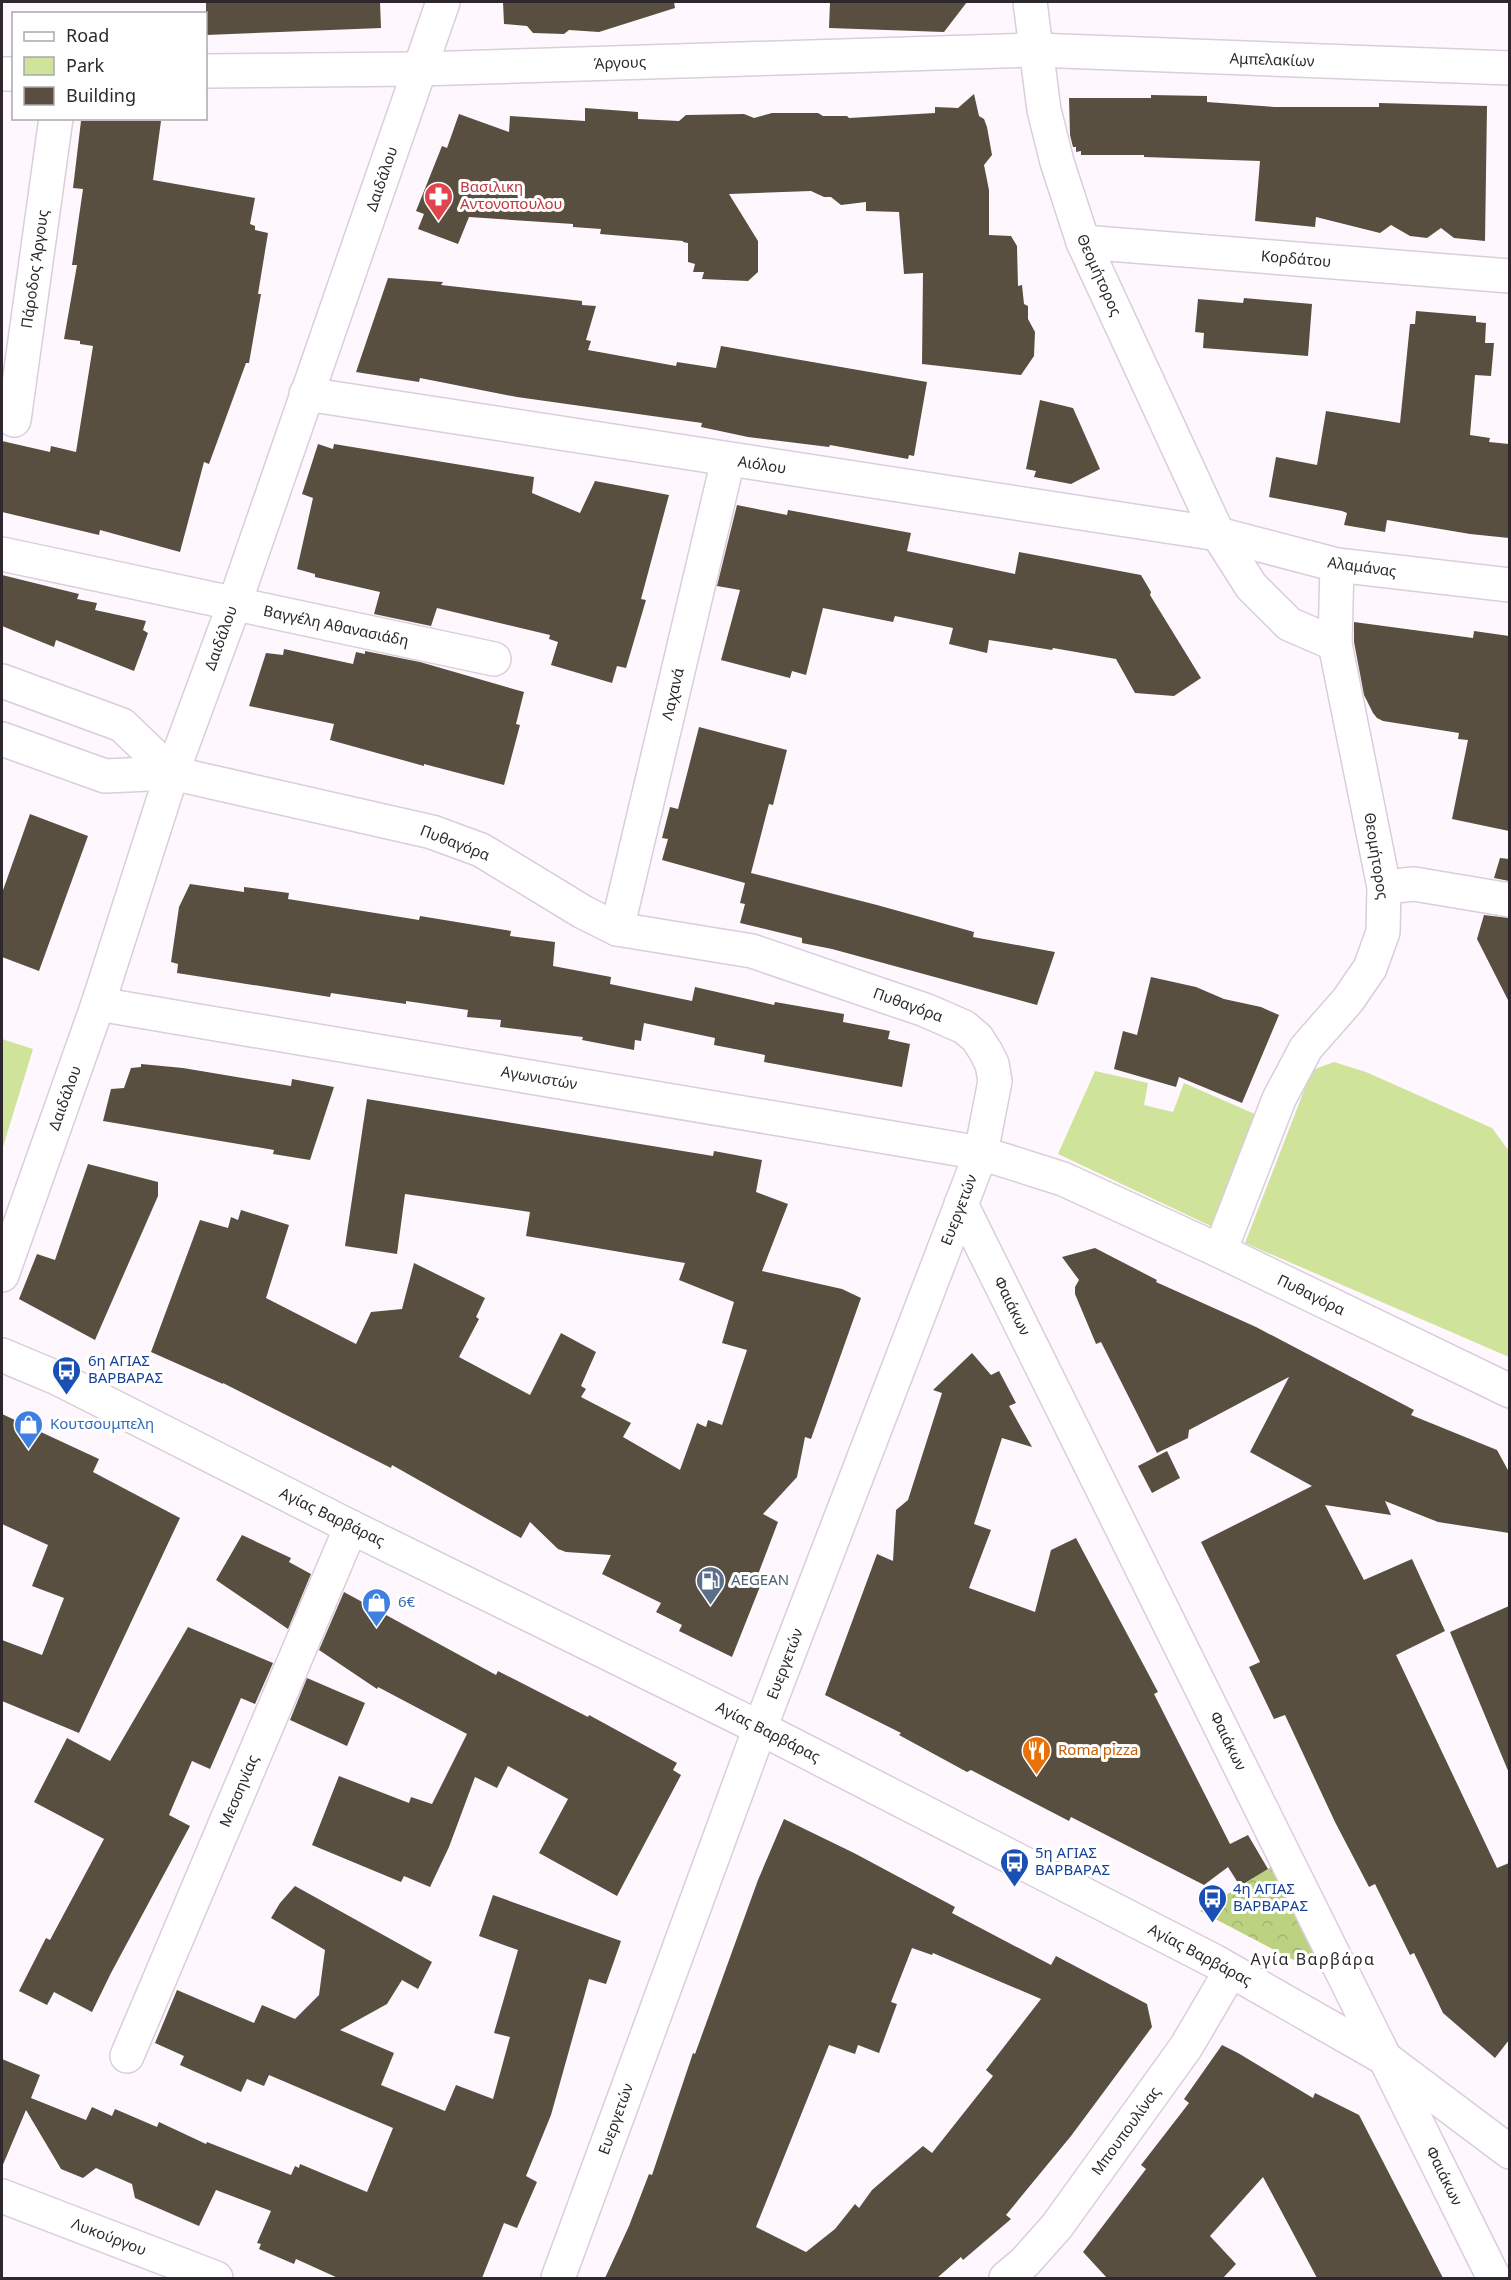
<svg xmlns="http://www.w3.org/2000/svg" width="1511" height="2280" viewBox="0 0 1511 2280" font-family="'Noto Sans',sans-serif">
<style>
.forest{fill:url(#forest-crowns)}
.green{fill:#cfe39b}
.building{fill:#594f40;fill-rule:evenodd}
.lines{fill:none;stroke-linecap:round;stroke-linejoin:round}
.minor-casing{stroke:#dbcddc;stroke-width:36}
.minor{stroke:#fff;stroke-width:33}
.labels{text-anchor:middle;stroke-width:6;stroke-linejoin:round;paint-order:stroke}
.street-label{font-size:15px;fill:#2e282e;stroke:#fff}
.health-label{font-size:15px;fill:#be3a42;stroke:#fff;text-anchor:start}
.transit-label{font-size:15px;fill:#164399;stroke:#fff;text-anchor:start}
.shop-label{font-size:15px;fill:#366cbe;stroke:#fff;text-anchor:start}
.service-label{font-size:15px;fill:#4e5e75;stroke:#fff;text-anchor:start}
.food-label{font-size:15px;fill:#c56008;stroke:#fff;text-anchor:start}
.neighbourhood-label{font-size:16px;letter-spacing:1.5px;fill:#2e282e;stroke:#fff}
</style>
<defs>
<pattern id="forest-crowns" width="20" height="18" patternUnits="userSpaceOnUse" patternTransform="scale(1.5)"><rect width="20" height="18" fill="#bdd280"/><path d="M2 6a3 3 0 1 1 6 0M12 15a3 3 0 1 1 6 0" fill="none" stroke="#a3b46f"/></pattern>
</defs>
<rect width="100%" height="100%" fill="#fef8fe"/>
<path class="forest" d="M1273 1866 1318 1955 1314 1964 1305 1966 1200 1911Z"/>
<g class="green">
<path d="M2 1039 33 1049 2 1150Z"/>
<path d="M1334 1062 1366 1072 1492 1128 1509 1151V1357L1245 1243 1312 1070Z"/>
<path d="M1095 1071 1148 1083 1144 1105 1173 1112 1184 1083 1257 1115 1215 1228 1058 1154Z"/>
</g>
<g class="building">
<path d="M206 2H380L381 28 206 35Z"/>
<path d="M503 2H674L675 8 599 32 569 30 564 34 533 33 527 26 504 24Z"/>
<path d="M830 2H967L944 32 829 28Z"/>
<path d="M974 94 979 116 984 119 987 127 992 155 984 165 989 190V235L1011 236 1017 246 1018 286 1022 285 1024 304 1028 306V319L1035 332 1034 356 1021 375 922 364 923 273 904 274 899 212 866 211V202L841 205 831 197H824L811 191 729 194 758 241V272L748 281 702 279 704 272H693L695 264 688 262V243L683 242V241L600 234 601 229 573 227V224L469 217 458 244 418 229 424 214 416 211 442 146 447 148 459 114 509 132 510 116 585 121V108L638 112V119L679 121 686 115 744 114 754 118 772 113H818L823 116H847L849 118 935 113V107L958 108Z"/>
<path d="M1151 95 1207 96V102L1275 107H1379V103L1487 106 1485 241 1454 238 1441 228 1427 238 1410 236 1391 225 1380 233 1316 217 1315 227 1255 221 1260 161 1144 157V155H1081V151L1076 152V147H1073L1070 135 1069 98H1151Z"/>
<path d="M81 121H161L153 180 255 198 250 224 255 226V230L268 233 258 294H261L249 363H246L209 464 204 462 180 552 100 530 99 535 2 512V441L50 452 51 446 76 452 93 346 80 344V341L64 339 77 265H72L83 189 73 188Z"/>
<path d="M388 278 443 282 441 285 582 301V305L596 306 586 340 591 341 588 350 676 366 677 362 716 368 721 346 927 382 914 456 909 455 908 459 830 445 829 447 748 437 701 427 702 423 517 397 420 378 419 382 356 372Z"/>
<path d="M1244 298 1312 304 1308 356 1203 348 1204 333 1195 332 1198 299 1243 303Z"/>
<path d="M1416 311 1476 316V322L1486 323 1485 343H1494L1491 376 1475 375 1470 435 1490 438 1489 442 1509 444V538L1470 534 1387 520 1385 532 1344 525 1347 513 1342 511 1269 497 1276 457 1317 465 1326 411 1400 423 1410 324H1415Z"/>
<path d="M1040 400 1073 408 1100 469 1071 484 1034 477 1036 471 1026 469Z"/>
<path d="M318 444 333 449 334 444 534 477 532 493 580 513 595 481 669 495 641 599 646 600 626 668 617 666 612 683 551 665 558 642 549 639 550 635 437 608 431 626 374 614 380 592 315 577V574L297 569 313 498 302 494Z"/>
<path d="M737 505 787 515 788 510 911 533 907 551 1015 574 1019 552 1141 575 1151 592 1150 595 1201 678 1174 696 1135 693 1116 659 1053 648 1052 650 989 640 987 653 949 644 953 628 895 616 893 622 823 608 806 675 792 671 790 678 721 660 740 590 717 586Z"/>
<path d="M2 575 79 594 77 599 97 603 95 610 146 621 143 630 148 633 134 671 56 640 54 647 2 626Z"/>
<path d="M1354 622 1473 638 1474 631 1509 636V831L1452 819 1468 740 1458 739 1459 733 1383 721 1377 718 1373 713 1364 695 1354 642Z"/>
<path d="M284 649 353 664 356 652 365 654V651L420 662 524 692 516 724 520 725 504 785 424 764V766L330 740 334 724 249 706 266 653 283 655Z"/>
<path d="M699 727 787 750 773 805 769 804 751 873 877 905 974 932 973 937 1055 952 1037 1005 832 949 802 943V938L740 923 745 904 740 903 745 883 662 860 668 839 662 838 670 807 678 809Z"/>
<path d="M30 814 88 836 39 971 2 957V893Z"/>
<path d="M1500 858 1509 859V881L1494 878Z"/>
<path d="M190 884 244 892V887L289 893 288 899 419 920 420 916 511 931 510 936 555 942 553 966 611 977 610 984 692 1001 695 987 774 1005 775 1002 844 1014 843 1022 890 1031 888 1039 910 1044 902 1087 764 1062 765 1055 714 1045 715 1038 644 1023 641 1041 635 1040 634 1050 582 1040 583 1037 500 1027 501 1020 467 1017 468 1010 406 1001V1004L331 993 330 997 177 973 178 964 171 962 179 907Z"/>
<path d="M1484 915 1509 918V1002L1477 939Z"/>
<path d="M1151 977 1196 987 1224 999 1261 1007 1279 1015 1242 1103 1179 1077 1176 1087 1114 1069 1123 1031 1137 1035Z"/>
<path d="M141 1064 183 1068 291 1086 292 1079 334 1087 310 1160 273 1154 274 1150 103 1121 111 1089 124 1088 131 1068 141 1067Z"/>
<path d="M367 1099 713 1156 714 1151 762 1160 756 1192 788 1204 762 1271 842 1289 861 1298 811 1439 805 1437 797 1477 763 1514 778 1522 757 1577 763 1579 732 1657 679 1631 682 1625 656 1612 661 1603 602 1574 611 1555 566 1552 558 1549 530 1522 521 1538 392 1465 391 1468 223 1383V1384L151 1352 200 1220 228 1228 231 1217 238 1220 241 1210 289 1225 266 1298 356 1344 371 1312 402 1309 414 1263 485 1298 476 1317 479 1319 459 1357 530 1395 561 1333 596 1352 581 1386 586 1389 581 1397 631 1423 623 1437 680 1470 697 1423 706 1427 708 1420 722 1425 747 1350 722 1343 734 1302 679 1280 685 1263 526 1236 530 1212 405 1194 397 1254 345 1246Z"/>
<path d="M88 1164 158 1182V1196L95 1340 19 1299 37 1254 55 1260Z"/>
<path d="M1095 1248 1157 1280 1156 1282 1256 1327 1414 1410 1411 1415 1497 1450 1509 1472V1533L1438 1522 1385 1501 1391 1515 1325 1505 1364 1580 1412 1559 1445 1631 1396 1655 1497 1868 1509 1863V2040L1495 2058 1443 2013 1414 1953 1410 1955 1375 1884 1369 1887 1335 1822 1285 1715 1274 1719 1249 1667 1260 1662 1201 1542 1312 1486 1250 1452 1289 1377 1189 1430 1188 1438 1157 1453 1101 1342 1096 1344 1075 1294V1287L1079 1280 1062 1257Z"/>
<path d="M972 1353 991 1375 999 1371 1016 1403 1009 1406 1032 1447 1002 1438 974 1524 991 1530 969 1588 1035 1612 1051 1550 1076 1538 1158 1692 1154 1694 1230 1844 1248 1835 1268 1869 1240 1886 1228 1867 1204 1885 1071 1817 1069 1821 971 1770 967 1772 899 1735 901 1733 825 1695 877 1554 893 1561 896 1510 908 1500 942 1393 933 1390Z"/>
<path d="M2 1414 99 1459 93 1472 180 1518 79 1733 2 1701V1640L42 1655 64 1598 32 1586 48 1545 2 1524Z"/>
<path d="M1167 1451 1180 1478 1152 1493 1138 1466Z"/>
<path d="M242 1535 291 1558 289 1562 311 1574 288 1629 216 1580Z"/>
<path d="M344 1592 496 1675 498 1671 588 1717 589 1715 677 1763 673 1770 681 1775 617 1896 539 1853 568 1799 508 1766 497 1788 475 1777 449 1847 430 1887 404 1876 401 1882 312 1845 339 1776 409 1803 411 1797 432 1804 467 1734 378 1687 377 1689 319 1650Z"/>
<path d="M1509 1606V1773L1450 1632Z"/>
<path d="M188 1627 273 1663 255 1704 241 1698 210 1769 192 1761 169 1815 190 1826 111 1973 92 2012 54 1992 47 2005 19 1991 46 1938 50 1940 104 1839 34 1802 67 1738 110 1761Z"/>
<path d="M307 1678 365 1703 347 1746 290 1720Z"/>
<path d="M784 1819 854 1853 955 1907 952 1913 1051 1965 1056 1956 1147 2004 1152 2027 1071 2136 1006 2215 1011 2219 963 2260 961 2257 937 2278H605L629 2226 649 2174 652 2175 693 2053 695 2054 758 1880ZM912 1948 932 1955 933 1953 1041 1999 986 2070 993 2076 932 2153 923 2146 872 2190 859 2208 855 2204 835 2229 806 2252 756 2227 829 2045 855 2054 858 2045 879 2053 897 2004 891 2002Z"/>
<path d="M295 1886 432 1962 418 1989 402 1980 387 2004 340 2030 394 2053 381 2085 445 2111 456 2085 493 2099 510 2037 494 2033 518 1950 479 1936 493 1895 621 1941 606 1984 589 1979 551 2115 526 2176 537 2182 517 2228 504 2223 482 2278H338L296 2259 294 2264 259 2249 261 2244 257 2243 271 2211 216 2190 199 2226 135 2198 132 2184 96 2168 83 2178 61 2169 26 2110 2 2167V2059L40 2075 31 2098 86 2120 92 2107 112 2116 115 2109 157 2127 159 2122 206 2144 207 2142 291 2175 295 2166 299 2168 300 2164 367 2192 393 2128 269 2075 264 2086 247 2079 241 2092 180 2065 184 2056 155 2043 177 1990 254 2023 262 2005 295 2019 319 1995 325 1950 271 1918 280 1903Z"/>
<path d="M1222 2045 1238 2053 1313 2098 1315 2093 1359 2115 1443 2278H1317L1263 2177 1210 2236 1236 2264 1223 2278H1107L1083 2252 1146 2169 1141 2165 1189 2103 1184 2099Z"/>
</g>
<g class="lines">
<defs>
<g id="minor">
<path d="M1030 2 1044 110 1057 162 1083 242 1218 534 1251 586 1289 624 1335 644"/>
<path d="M206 71 420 69 1035 50 1510 68"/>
<path d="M2 74H14"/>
<path d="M1083 242 1510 276"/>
<path d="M306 394 1218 534 1337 565 1510 585"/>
<path d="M14 420 56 118"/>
<path d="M2 554 494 659"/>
<path d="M2 681 122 725 172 773"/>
<path d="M2 739 105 776 172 773 432 832 481 850 583 912 617 929 752 951 925 1010 964 1027 977 1038 986 1052 992 1064 995 1081 981 1153 760 1728 558 2278"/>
<path d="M1384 887 1414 884 1510 900"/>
<path d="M617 929 728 460"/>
<path d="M98 1004 981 1153 1063 1179 1220 1251 1510 1391"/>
<path d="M961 1204 1494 2278"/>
<path d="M1220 1251 1279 1099 1306 1048 1348 1000 1370 968 1383 932 1384 887 1335 644 1337 565"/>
<path d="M2 1275 98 1004 172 773 234 605 443 2"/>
<path d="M2 1355 57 1378 351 1527 760 1728 1214 1961 1386 2059 1510 2152"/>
<path d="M127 2056 351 1527"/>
<path d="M2 2196 216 2278"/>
<path d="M1006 2278 1025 2262 1057 2226 1186 2047 1230 1972"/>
</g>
</defs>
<use href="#minor" class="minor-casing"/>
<use href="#minor" class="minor"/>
</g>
<defs>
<symbol id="pharmacy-pin" viewBox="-11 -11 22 30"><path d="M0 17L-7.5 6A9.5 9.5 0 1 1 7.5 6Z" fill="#e0444e" stroke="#fff"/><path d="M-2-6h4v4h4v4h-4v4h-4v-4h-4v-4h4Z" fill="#fff"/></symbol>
<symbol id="bus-pin" viewBox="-11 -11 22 30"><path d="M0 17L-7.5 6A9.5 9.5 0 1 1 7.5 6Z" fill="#1a4fb4" stroke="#fff"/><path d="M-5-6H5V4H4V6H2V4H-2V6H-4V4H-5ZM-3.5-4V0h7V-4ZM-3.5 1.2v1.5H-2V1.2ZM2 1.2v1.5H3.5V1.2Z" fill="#fff"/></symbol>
<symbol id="shop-pin" viewBox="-11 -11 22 30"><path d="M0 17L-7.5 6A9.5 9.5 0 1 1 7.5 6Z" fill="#3f7fe0" stroke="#fff"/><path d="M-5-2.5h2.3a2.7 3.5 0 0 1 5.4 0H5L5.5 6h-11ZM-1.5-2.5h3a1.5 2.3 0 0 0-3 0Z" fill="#fff"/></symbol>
<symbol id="fuel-pin" viewBox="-11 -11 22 30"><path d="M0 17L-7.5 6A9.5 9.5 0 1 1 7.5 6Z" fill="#5c6f8a" stroke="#fff"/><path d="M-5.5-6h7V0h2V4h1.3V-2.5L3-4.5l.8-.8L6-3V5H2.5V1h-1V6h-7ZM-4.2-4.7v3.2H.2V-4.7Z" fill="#fff"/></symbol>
<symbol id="restaurant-pin" viewBox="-11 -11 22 30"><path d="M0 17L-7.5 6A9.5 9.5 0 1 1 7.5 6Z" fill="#e8710a" stroke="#fff"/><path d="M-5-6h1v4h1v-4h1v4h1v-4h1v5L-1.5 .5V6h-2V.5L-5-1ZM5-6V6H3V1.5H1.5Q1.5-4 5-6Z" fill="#fff"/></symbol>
</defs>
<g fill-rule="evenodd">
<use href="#pharmacy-pin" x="422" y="180" width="33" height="45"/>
<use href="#bus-pin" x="50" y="1354" width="33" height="45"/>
<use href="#shop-pin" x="12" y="1408" width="33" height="45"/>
<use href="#fuel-pin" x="694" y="1564" width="33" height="45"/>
<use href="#shop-pin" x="360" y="1586" width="33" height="45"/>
<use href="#restaurant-pin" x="1020" y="1734" width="33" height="45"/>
<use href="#bus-pin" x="998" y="1846" width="33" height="45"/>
<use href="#bus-pin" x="1196" y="1882" width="33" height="45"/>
</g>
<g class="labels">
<g class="street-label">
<text transform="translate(1272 60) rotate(2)" y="5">Αμπελακίων</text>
<text transform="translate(620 63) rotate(-2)" y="5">Άργους</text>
<text transform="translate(382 179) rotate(-71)" y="5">Δαιδάλου</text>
<text transform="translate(1296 259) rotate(5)" y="5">Κορδάτου</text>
<text transform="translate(35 269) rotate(-82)" y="5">Πάροδος Άργους</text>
<text transform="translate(1099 275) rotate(66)" y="5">Θεομήτορος</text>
<text transform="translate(762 465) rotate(9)" y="5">Αιόλου</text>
<text transform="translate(1362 567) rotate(8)" y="5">Αλαμάνας</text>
<text transform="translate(336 626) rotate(12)" y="5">Βαγγέλη Αθανασιάδη</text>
<text transform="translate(221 638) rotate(-70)" y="5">Δαιδάλου</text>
<text transform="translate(673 694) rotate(-77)" y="5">Λαχανά</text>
<text transform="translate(455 843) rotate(21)" y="5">Πυθαγόρα</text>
<text transform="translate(1376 856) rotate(81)" y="5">Θεομήτορος</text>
<text transform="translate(908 1005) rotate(20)" y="5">Πυθαγόρα</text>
<text transform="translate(539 1078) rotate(10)" y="5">Αγωνιστών</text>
<text transform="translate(65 1098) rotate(-70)" y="5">Δαιδάλου</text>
<text transform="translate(959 1210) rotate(-69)" y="5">Ευεργετών</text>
<text transform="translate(1311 1295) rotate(26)" y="5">Πυθαγόρα</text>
<text transform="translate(1012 1306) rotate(64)" y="5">Φαιάκων</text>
<text transform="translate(332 1517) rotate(26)" y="5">Αγίας Βαρβάρας</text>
<text transform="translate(785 1664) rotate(-69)" y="5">Ευεργετών</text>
<text transform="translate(768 1732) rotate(27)" y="5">Αγίας Βαρβάρας</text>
<text transform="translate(1228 1741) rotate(64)" y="5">Φαιάκων</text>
<text transform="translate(239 1791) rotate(-67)" y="5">Μεσσηνίας</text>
<text transform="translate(1200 1955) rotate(28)" y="5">Αγίας Βαρβάρας</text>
<text transform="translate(616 2119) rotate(-70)" y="5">Ευεργετών</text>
<text transform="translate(1126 2131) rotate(-54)" y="5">Μπουπουλίνας</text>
<text transform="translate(1444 2176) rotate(64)" y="5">Φαιάκων</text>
<text transform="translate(109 2237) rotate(21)" y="5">Λυκούργου</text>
</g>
<g class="health-label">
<text x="460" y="192">Βασιλικη<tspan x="460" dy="17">Αντονοπουλου</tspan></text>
</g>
<g class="transit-label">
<text x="88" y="1366">6η ΑΓΙΑΣ<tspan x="88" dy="17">ΒΑΡΒΑΡΑΣ</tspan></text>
<text x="1035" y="1858">5η ΑΓΙΑΣ<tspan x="1035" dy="17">ΒΑΡΒΑΡΑΣ</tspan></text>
<text x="1233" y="1894">4η ΑΓΙΑΣ<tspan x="1233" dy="17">ΒΑΡΒΑΡΑΣ</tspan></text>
</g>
<g class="shop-label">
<text x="50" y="1429">Κουτσουμπελη</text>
<text x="398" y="1607">6€</text>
</g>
<g class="service-label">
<text x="731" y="1585">AEGEAN</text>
</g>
<g class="food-label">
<text x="1058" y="1755">Roma pizza</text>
</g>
<g class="neighbourhood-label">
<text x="1313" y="1965">Αγία Βαρβάρα</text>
</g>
</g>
<rect width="1511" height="2280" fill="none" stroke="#2e282e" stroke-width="6"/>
<rect x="12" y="12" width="195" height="108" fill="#ffffff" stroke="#aba9ab" stroke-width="1.5"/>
<rect x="24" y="32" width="30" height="9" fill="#ffffff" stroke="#aba9ab" stroke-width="1.5"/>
<text x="66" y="42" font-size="18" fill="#2e282e">Road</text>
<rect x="24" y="57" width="30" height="18" fill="#cfe39b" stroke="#aba9ab" stroke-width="1.5"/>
<text x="66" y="72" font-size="18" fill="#2e282e">Park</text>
<rect x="24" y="87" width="30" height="18" fill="#594f40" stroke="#aba9ab" stroke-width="1.5"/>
<text x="66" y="102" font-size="18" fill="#2e282e">Building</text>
</svg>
